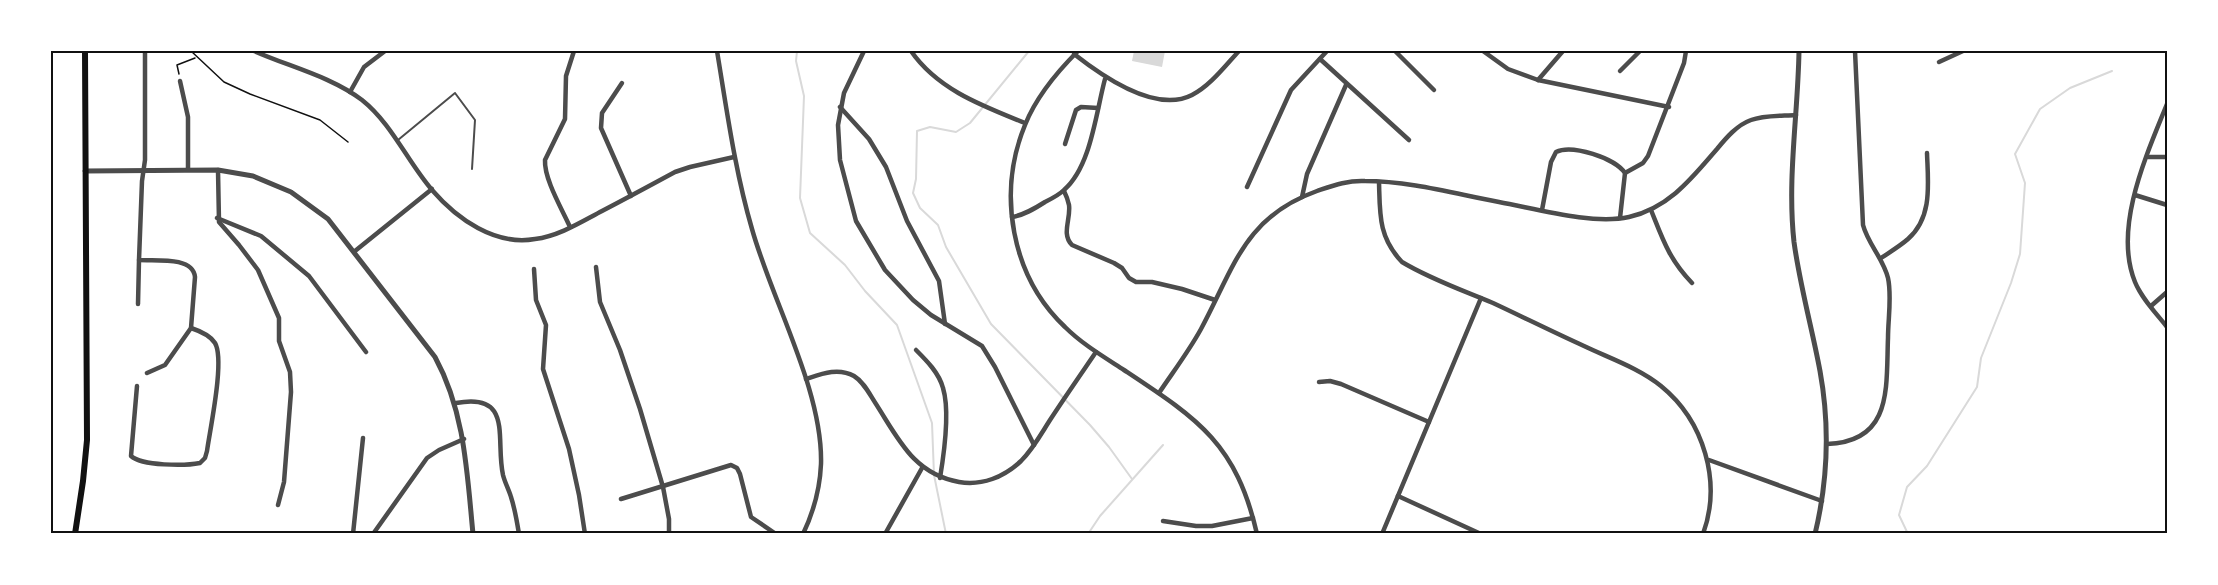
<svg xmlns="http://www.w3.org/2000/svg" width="2218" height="585" viewBox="0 0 2218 585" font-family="'Noto Serif',serif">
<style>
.water{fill:#d9d9d9}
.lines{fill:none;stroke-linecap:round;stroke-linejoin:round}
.stream{stroke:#d9d9d9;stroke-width:2}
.path{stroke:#111;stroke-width:1.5}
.service{stroke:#4c4c4c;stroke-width:2}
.minor{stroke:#4c4c4c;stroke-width:4.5}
.tertiary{stroke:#4c4c4c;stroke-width:5}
.secondary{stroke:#111;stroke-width:6}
.neatline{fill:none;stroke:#111;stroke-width:2}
</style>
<rect width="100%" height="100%" fill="#fff"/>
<path class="water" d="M1134 51H1165L1162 67 1132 61Z"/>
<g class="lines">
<g class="stream">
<path d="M797 51 796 61 804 96 800 198 810 233 845 265 865 291 897 325 932 423 934 475 946 534"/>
<path d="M1029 51 970 123 956 132 930 127 917 131 916 179 913 193 920 208 938 225 946 247 991 324 1090 425 1109 447 1132 479"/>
<path d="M1088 534 1100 516 1163 445"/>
<path d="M1908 534 1899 515 1907 487 1927 466 1977 387 1981 358 2011 283 2020 254 2025 183 2015 154 2040 109 2070 88 2112 71"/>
</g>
<g class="path">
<path d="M191 51 224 82 250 94 320 120 348 142"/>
<path d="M179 74 177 65 195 58"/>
</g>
<path class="service" d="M398 140 455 93 475 120 472 169"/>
<g class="minor">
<path d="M145 51V160L142 181 139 260C155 261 193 256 195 277L191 328 165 365 147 373"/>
<path d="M254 51C290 67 330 76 362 100 392 124 407 161 432 190 457 219 495 246 535 239 559 236 581 222 602 211 627 198 651 185 675 172L690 167 734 157"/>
<path d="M717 51C727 111 735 171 752 229 772 301 823 390 821 464 820 488 813 513 803 534"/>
<path d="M864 51 844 93 838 125 840 160 856 221 885 270 913 300 931 315 982 346 995 367 1034 445"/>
<path d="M911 51C938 90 983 106 1025 123"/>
<path d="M1078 51C1057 72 1036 97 1025 125 997 193 1011 276 1065 327 1082 344 1104 357 1124 370 1198 419 1236 443 1257 534"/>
<path d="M1395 51 1434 90"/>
<path d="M1483 51 1508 69 1538 80 1669 107"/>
<path d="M1074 54C1102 76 1155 114 1192 95 1210 86 1225 66 1239 51"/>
<path d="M1320 59 1409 140"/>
<path d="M1939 62 1963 51"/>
<path d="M1620 71 1640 51"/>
<path d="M1538 80 1563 51"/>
<path d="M180 81 188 117V169"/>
<path d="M622 83 602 113 601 128 631 196"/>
<path d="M350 92 364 67 385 51"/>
<path d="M2167 104C2146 156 2113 228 2135 282 2142 299 2156 313 2167 327"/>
<path d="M840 107 869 139 886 167 907 221 939 281 945 324"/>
<path d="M1065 144 1076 110 1081 107 1098 108"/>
<path d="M2148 157H2167"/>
<path d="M218 170 219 222 239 245 258 270 279 318V341L290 372 291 392 284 482 278 505"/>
<path d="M1625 173 1643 163 1648 156 1684 63 1686 51"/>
<path d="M1379 182C1380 213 1378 237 1402 262 1430 279 1462 290 1493 303 1523 317 1553 332 1584 346 1609 358 1639 368 1661 386 1704 421 1722 482 1703 534"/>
<path d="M1247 187 1291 90 1327 51"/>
<path d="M1064 191C1066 195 1068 200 1069 205 1071 219 1061 234 1072 245L1114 263 1122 268 1129 278 1136 282H1152L1182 289 1215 300"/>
<path d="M2135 195 2167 205"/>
<path d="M1302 197 1307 174 1346 85"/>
<path d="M1542 210 1551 162 1556 152C1572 144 1615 158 1625 173L1620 218"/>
<path d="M1651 210C1663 240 1669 259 1692 283"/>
<path d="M1012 217C1024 215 1034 209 1045 202 1051 199 1059 195 1064 190 1091 167 1096 112 1105 79"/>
<path d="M217 218 261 236 309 276 366 352"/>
<path d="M570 227C562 209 544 179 545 160L565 119 566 76 574 51"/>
<path d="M355 251 432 189"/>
<path d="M1881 258C1890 252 1900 246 1908 239 1933 217 1928 183 1927 153"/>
<path d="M596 267 600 302 620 350 640 409 663 487 669 519V534"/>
<path d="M534 269 536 300 546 325 543 369 569 449 579 495 585 534"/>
<path d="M138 304 139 260"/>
<path d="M2151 306 2167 292"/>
<path d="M916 350C927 361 939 373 943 388 950 411 944 454 940 478"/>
<path d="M806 379C821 374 838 367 854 376 864 382 870 395 876 404 899 440 914 474 959 482 982 486 1004 477 1021 461 1033 449 1041 434 1050 420 1065 397 1081 374 1096 352"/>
<path d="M1319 382 1330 381 1341 384 1429 422"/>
<path d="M137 386 131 456C142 466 185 466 200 463L205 458 207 451C210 429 225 360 215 343 210 335 200 331 191 328"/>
<path d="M1159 393C1173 372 1189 351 1201 329 1234 268 1244 217 1317 191 1332 186 1348 180 1365 181 1410 181 1456 194 1499 202 1537 209 1592 225 1629 217 1669 208 1692 178 1717 149 1726 138 1737 125 1751 120 1764 115 1782 116 1796 115"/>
<path d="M456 403C514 392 495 439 503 475 505 483 509 490 511 497 515 509 517 522 519 534"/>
<path d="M1827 444C1893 442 1886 387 1888 338 1888 319 1892 296 1888 278 1883 258 1868 244 1863 225L1855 51"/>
<path d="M1709 460 1822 501"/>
<path d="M1398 496 1481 534"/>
<path d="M621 499 731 465 737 468 740 474 751 517 776 534"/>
<path d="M1163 521 1196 526H1212L1253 518"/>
<path d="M353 534 363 438"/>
<path d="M373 534 427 458 439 450 464 439"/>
<path d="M885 534 922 468"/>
<path d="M1382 534 1481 298"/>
</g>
<g class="tertiary">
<path d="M1799 51C1798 114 1787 179 1794 242 1800 286 1812 328 1820 371 1830 426 1828 480 1815 534"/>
<path d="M85 171 218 170 253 176 291 192 328 219 435 357C465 412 467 473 473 534"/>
</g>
<path class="secondary" d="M75 534 83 481 87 440 85 51"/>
</g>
<rect width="2218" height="585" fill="none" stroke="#ffffff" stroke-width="105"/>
<rect x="52" y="52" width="2114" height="480" class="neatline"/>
</svg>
